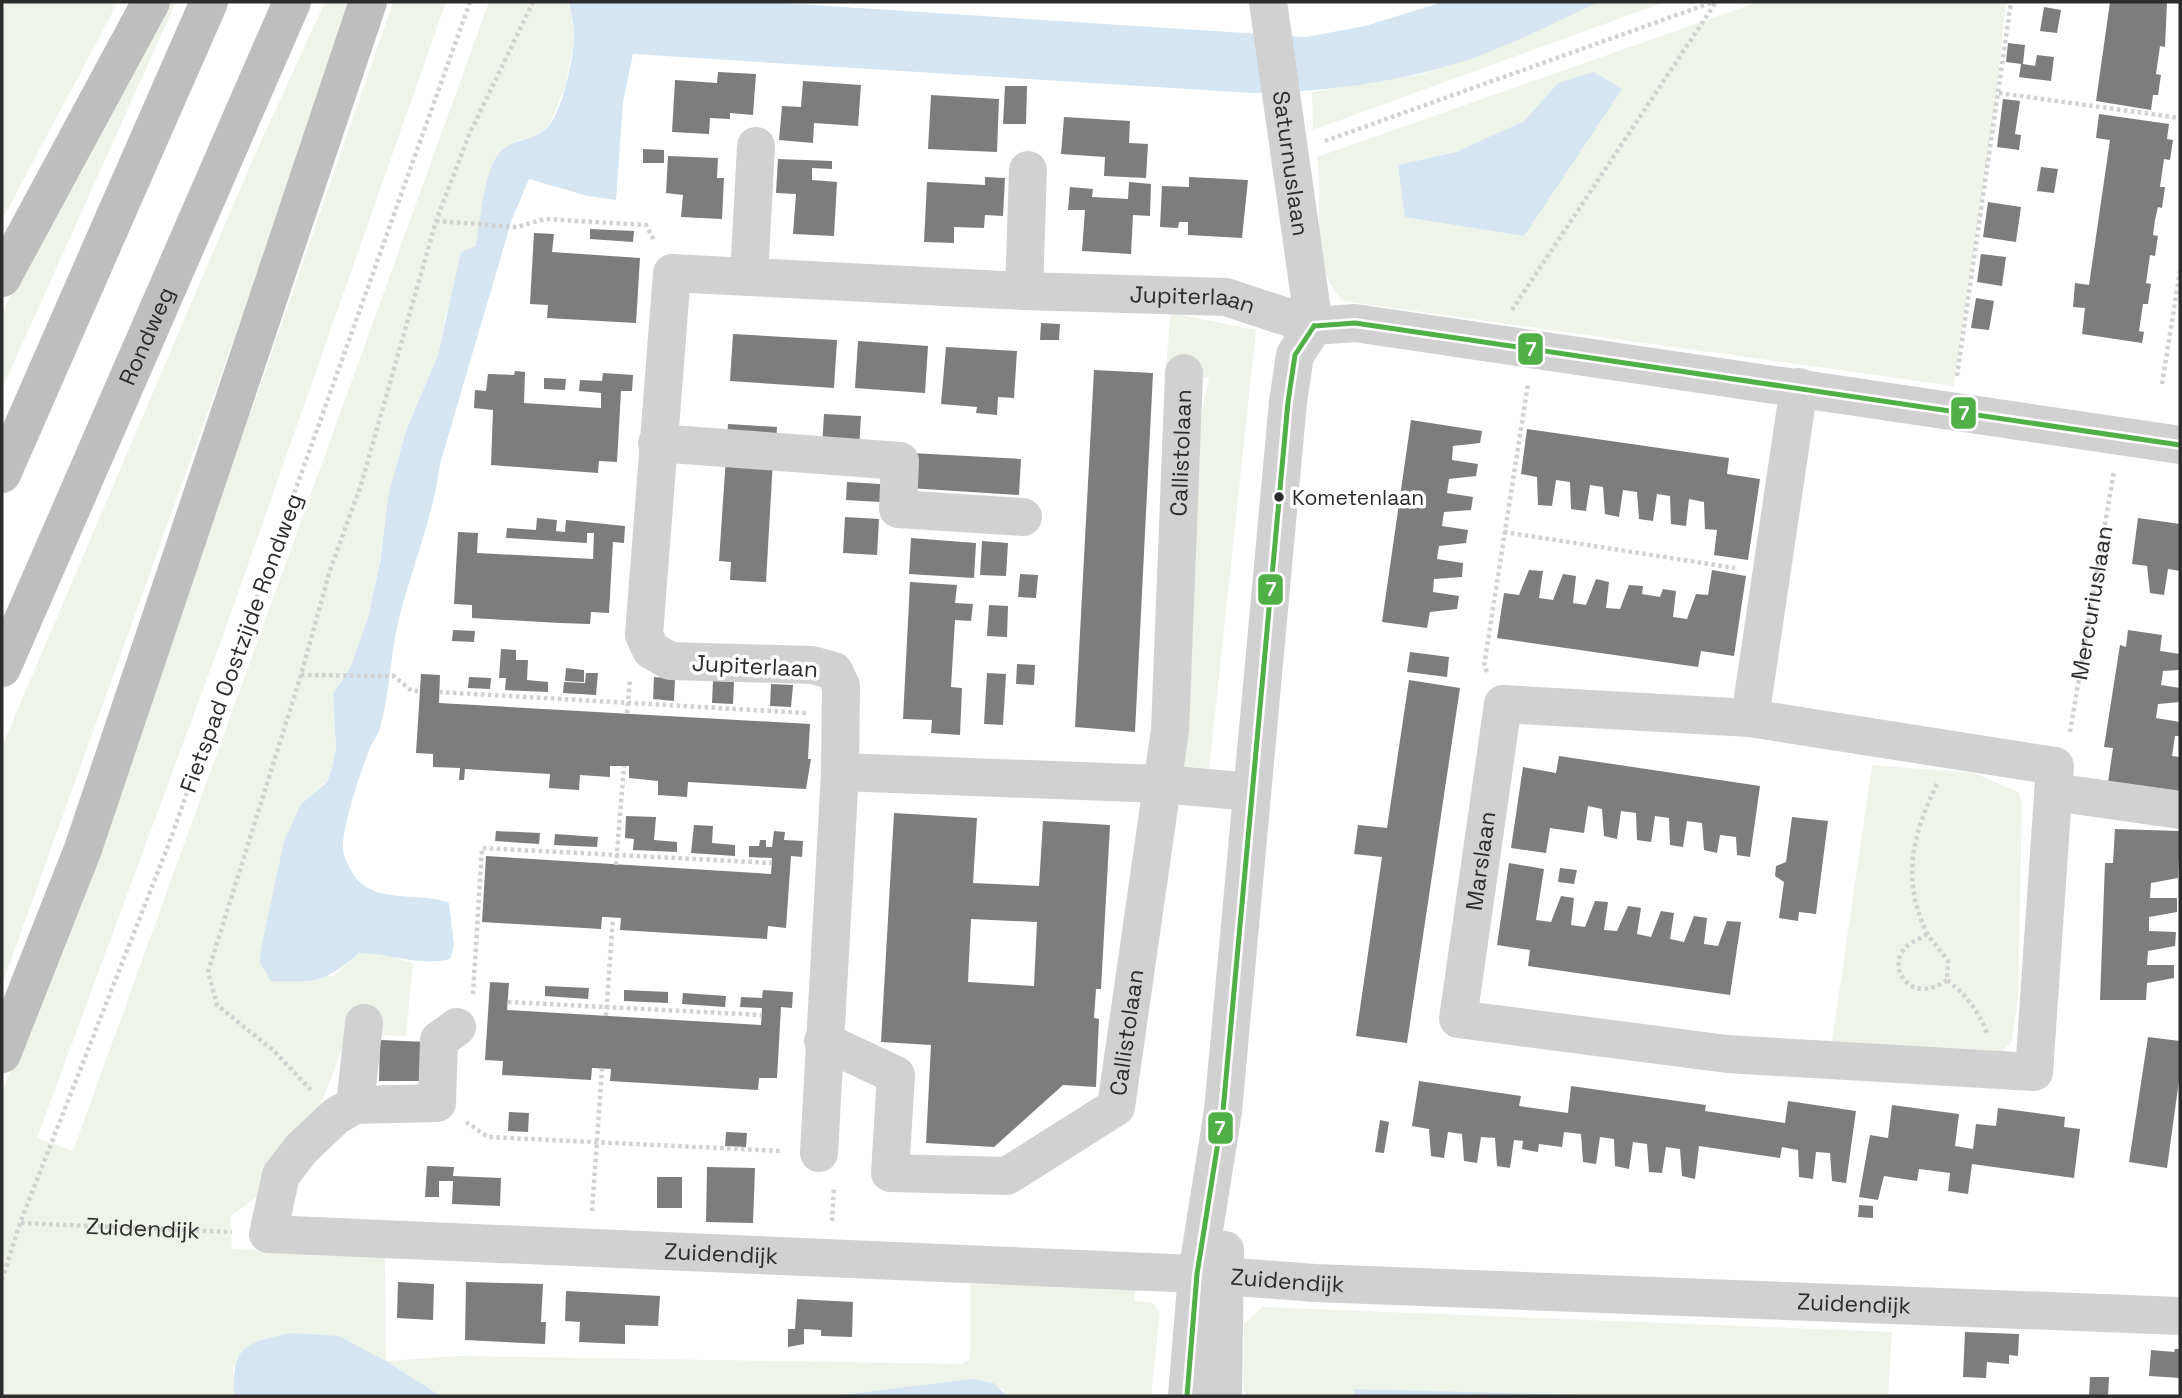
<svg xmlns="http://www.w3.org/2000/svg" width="2182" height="1398" viewBox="0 0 2182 1398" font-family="'Space Grotesk',sans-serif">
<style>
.green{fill:#eff4ea;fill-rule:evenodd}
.water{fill:#d5e6f2}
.building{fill:#7d7d7d;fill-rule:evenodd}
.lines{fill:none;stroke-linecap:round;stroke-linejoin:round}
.path{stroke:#d1d1d1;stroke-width:4.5;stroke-dasharray:3.5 3.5;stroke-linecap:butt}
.minor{stroke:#d1d1d1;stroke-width:38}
.highway{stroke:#bebebe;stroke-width:38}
.bus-1-casing{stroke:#fff;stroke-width:10}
.bus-1{stroke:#50af46;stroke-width:5}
.bus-dot{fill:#2c2c2c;stroke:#fff;stroke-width:2.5}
.labels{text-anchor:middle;stroke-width:7;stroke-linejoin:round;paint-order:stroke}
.bus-label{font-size:21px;fill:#2c2c2c;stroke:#fff;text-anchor:start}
.street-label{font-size:23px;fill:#2c2c2c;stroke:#fff}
.line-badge{stroke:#fff;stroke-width:2.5}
.badge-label{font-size:19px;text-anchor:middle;font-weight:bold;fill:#fff}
</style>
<rect width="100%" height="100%" fill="#fff"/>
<g class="green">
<path d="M2 2H118L2 220Z"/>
<path d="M165 2H176L2 389V312Z"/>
<path d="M325 2H355L2 985V746L252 161Z"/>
<path d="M393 2H446L225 630 37 1138 73 1151 489 2H569L575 38 565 87 549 126 535 136 519 140 501 151 492 165 476 246 446 314 438 355 407 427 368 618 350 668 333 694 336 748 332 768 327 781 301 804 261 949 332 977 359 953H380L413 963 406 1036 350 1034 346 1037C320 1109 299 1173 230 1216L232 1249 385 1256 386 1361 458 1356 962 1364 970 1359V1284L1136 1288 1134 1301 1153 1303 1160 1312 1151 1396H1007L1002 1389 971 1379 833 1396H441L386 1361 233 1367 234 1396H2V1093L264 375Z"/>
<path d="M1599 2H1665L1313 130 1312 92 1422 74 1487 53Z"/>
<path d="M1758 2H2006L1996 98 1954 386 1343 301C1307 266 1324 201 1317 157ZM1558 83 1524 235 1398 165 1456 152 1524 121Z"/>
<path d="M1171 313 1256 330 1209 771 1177 769 1184 624 1202 413 1209 378 1165 375Z"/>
<path d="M1872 765 1974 773 2018 792 2022 804 2018 998 2012 1041 2001 1053 1831 1048Z"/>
<path d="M1262 1307 1892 1332 1888 1396H1582L1355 1389 1354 1396H1247L1243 1390 1244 1324Z"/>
</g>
<g class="water">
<path d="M569 2H766L1306 37 1365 26 1443 2H1599C1562 19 1525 38 1487 53 1412 81 1331 92 1252 93L633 54 623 102 616 200 588 196 529 179 512 219 440 464C433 519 411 569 398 623 390 657 390 694 380 727 379 734 374 740 371 746 362 766 342 827 343 848 343 856 351 871 355 877 378 905 419 891 449 903L454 946 450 959C418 967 391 953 359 953 324 983 317 982 271 981L260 963 261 949 284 841 301 804 327 782 332 768 336 748 333 694 350 668 368 618 381 557 389 492 407 428 438 355 461 252 476 246C480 221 484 170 500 152 513 138 535 141 548 127 562 112 573 60 574 39 575 27 571 14 569 2Z"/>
<path d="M1594 72 1622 89 1524 236 1405 217 1398 165 1456 152 1524 121 1558 83Z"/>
<path d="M291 1333 339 1336 386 1361 441 1396H234C232 1346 244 1343 291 1333Z"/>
<path d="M971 1379 994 1383 1007 1396H833Z"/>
<path d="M1354 1389 1581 1395 1582 1396H1354Z"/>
</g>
<g class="building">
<path d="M2110 2H2167L2165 47 2160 46 2156 74 2161 75 2158 95H2153L2151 110 2096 101Z"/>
<path d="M2044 7 2061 10 2057 33 2040 31Z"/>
<path d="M2008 43 2025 45 2023 64 2035 66 2037 55 2054 57 2051 81 2019 77 2021 64 2006 62Z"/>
<path d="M718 72 756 74 753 115 730 113V119L710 118 709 134 672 132 675 80 717 83Z"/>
<path d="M803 81 861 85 858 126 814 123 813 143 779 140 782 106 801 107Z"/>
<path d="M1005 86H1027L1026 124H1003Z"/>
<path d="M931 95 999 99 997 152 928 149Z"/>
<path d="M2003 99 2020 101 2015 134 2021 135 2019 150 1997 147Z"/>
<path d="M2099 114 2169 124 2167 139 2173 140 2170 160 2164 159 2160 187H2165L2162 208 2158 207 2155 220 2153 235 2158 236 2155 256 2150 255 2146 283 2151 284 2148 304H2143L2139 331 2144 332 2142 343 2082 334 2085 308 2073 307 2075 283 2089 285 2110 140 2096 138Z"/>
<path d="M1064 117 1130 121 1129 143 1148 144 1146 178 1104 176 1105 157 1061 154Z"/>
<path d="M643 149 664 150V163H643Z"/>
<path d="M668 156 718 158 717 178H724L722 219 681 217 683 195 666 193Z"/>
<path d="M778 159 832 161V169L812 168V180L837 182 834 236 793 234 796 194 776 193Z"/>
<path d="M2041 167 2058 169 2054 193 2037 191Z"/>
<path d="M985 177 1005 178 1003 216 985 215 984 228 954 227V243L924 242 927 182 985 185Z"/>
<path d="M1189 177 1248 180 1242 238 1188 235V222H1179L1178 228 1160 227 1162 186 1189 187Z"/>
<path d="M1129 182 1151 184 1150 216 1133 215 1131 254 1082 251 1085 210H1068L1070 187 1093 189 1092 197 1128 199Z"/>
<path d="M1988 202 2021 207 2016 242 1983 237Z"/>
<path d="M590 229 634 231 633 242 590 239Z"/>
<path d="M534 233 554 234 552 252 640 258 636 323 547 318 548 305 530 304Z"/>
<path d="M1981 254 2006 257 2002 286 1977 282Z"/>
<path d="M1976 298 1994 301 1989 330 1971 328Z"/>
<path d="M1041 323 1060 324 1059 340H1040Z"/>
<path d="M733 334 837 340 834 388 730 381Z"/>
<path d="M858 341 928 346 925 393 855 388Z"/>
<path d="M946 347 1017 351 1014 398 998 397 997 415 976 413 977 407 941 404Z"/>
<path d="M1094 370 1153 373 1135 732 1075 727Z"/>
<path d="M515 371 525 372 524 403 601 408V393L579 391 580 380 602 381 603 373 633 375 632 391H621L617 462 599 461 598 473 491 465 493 410 474 408 475 390 486 391 488 374 514 375Z"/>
<path d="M544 378 566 379 565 390 544 389Z"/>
<path d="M824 414 861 416 859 449 822 447Z"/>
<path d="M1411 420 1482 431 1480 443 1453 446 1452 460 1478 464 1476 476 1449 479 1447 493 1473 497 1471 510 1444 512 1442 526 1468 530 1466 543 1439 546 1437 559 1463 563 1462 577 1434 579 1433 592 1459 596 1457 609 1430 612 1427 628 1382 622Z"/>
<path d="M728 424 777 427 776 444 727 441Z"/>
<path d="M1527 429 1729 458 1727 474 1760 479 1748 560 1714 555 1717 530 1705 529 1704 502 1689 499 1686 526 1671 524 1670 496 1657 494 1653 521 1639 519 1637 492 1623 490 1619 517 1605 514 1603 487 1590 485 1586 511 1571 509 1570 482 1556 480 1552 506 1538 505 1537 477 1521 474Z"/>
<path d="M911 453 1021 459 1019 495 909 488Z"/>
<path d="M726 457 773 460 766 582 730 580 731 562 719 561Z"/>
<path d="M847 482 880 484V502L846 500Z"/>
<path d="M845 517 879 519 877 555 843 553Z"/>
<path d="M537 518 557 520 556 531 565 532 566 520 625 526 624 543 613 542 609 613 591 612 590 624 560 623 472 618V605L454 604 458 532 478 533 477 553 593 559 594 533H587V543L506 538 507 528 536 530Z"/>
<path d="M2138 518 2180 524V571L2168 569 2164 595 2150 593 2147 566 2132 564Z"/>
<path d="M911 538 976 543 974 578 909 574Z"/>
<path d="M982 541 1008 543 1006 576 980 575Z"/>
<path d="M1529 570 1543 571 1539 598 1553 600 1563 574 1576 576 1573 603 1586 605 1596 579 1609 582 1606 608 1620 609 1629 585 1643 586 1642 594 1660 597 1663 589 1676 591 1673 617 1687 619 1696 594 1708 595 1712 570 1746 576 1734 656 1701 651 1698 667 1497 638 1504 593 1519 595Z"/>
<path d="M1020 574 1038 575 1036 598 1018 597Z"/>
<path d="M910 582 957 585 955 603 973 604 971 621 955 620 951 687 962 688 960 735 931 733 932 720 903 719Z"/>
<path d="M989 605 1008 606 1007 637 987 636Z"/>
<path d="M453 630 475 631 474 642 452 641Z"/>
<path d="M2128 630 2162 635 2160 651 2180 654V670L2163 671 2161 685 2180 688V702L2158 704 2156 718 2180 722V736H2175L2172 756 2180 757V793L2108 782 2113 748 2104 747 2120 645 2126 647Z"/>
<path d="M501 649 516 650V660H528L527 680 548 682V692L505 690 506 678H499Z"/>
<path d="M1410 652 1449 657 1447 677 1407 672Z"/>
<path d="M1017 664 1035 665 1034 685 1016 684Z"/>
<path d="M566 668 584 670V682L565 681Z"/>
<path d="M586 673H598L596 695 563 693 564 682 585 683Z"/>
<path d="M987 673 1006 674 1003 725 984 724Z"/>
<path d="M421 674 440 675 439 703 810 724 808 759H811L806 789 688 782 687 797 658 795V781L629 778V766H610V777L580 775 579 790 549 788 550 774 465 769 464 780H459L460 768 433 767V754L416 753Z"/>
<path d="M469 677 491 678 490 689 468 688Z"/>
<path d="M654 677 675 679 674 701 653 699Z"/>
<path d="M1409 680 1460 688 1407 1043 1356 1036 1382 857 1354 854 1358 825 1387 828Z"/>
<path d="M713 681 734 682 733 704 712 703Z"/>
<path d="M771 684 793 685 791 707 770 706Z"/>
<path d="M1559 756 1760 786 1750 857 1737 855 1736 837 1720 835 1717 853 1704 850 1702 823 1687 821 1683 847 1670 845 1669 818 1655 816 1651 842 1637 840 1636 813 1621 811 1617 839 1604 836 1602 809 1588 806 1584 833 1550 828 1546 853 1511 848 1523 767 1556 773Z"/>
<path d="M894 813 977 818 973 883 1039 886 1043 821 1110 825 1101 989H1096L1094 1018 1099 1019 1096 1087 1063 1085 994 1147 926 1143 931 1045 881 1042ZM971 919 1037 922 1034 986 968 982Z"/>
<path d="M626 816 656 817 654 840 677 842V852L633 850 634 839 625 838Z"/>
<path d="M1792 817 1828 821 1816 914 1799 912 1798 921 1779 918 1784 882 1775 876 1776 866 1786 862Z"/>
<path d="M694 825 713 826 712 843 735 845V856L691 853Z"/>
<path d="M2115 829 2180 831 2178 878 2151 883 2150 898H2177V912L2149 917V931L2176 932 2175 946 2148 951 2147 965H2174V978L2147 983 2146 1000H2100L2105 863H2113Z"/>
<path d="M496 831 540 833 539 844 495 841Z"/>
<path d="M774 831 785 832 784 840 803 841 802 857 791 856 786 928 768 926 767 939 620 930 621 918 606 917H602L601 929 482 922 486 856 771 874 772 858 749 857V846H759L760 840H766V847H772Z"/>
<path d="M555 834 598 837 597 847 554 845Z"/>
<path d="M1509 863 1544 869 1536 920 1551 922 1561 896 1574 898 1571 925 1585 927 1595 901 1608 902 1604 930 1617 931 1628 906 1641 908 1637 934 1651 937 1661 911 1674 913 1670 939 1684 942 1694 916 1707 918 1704 944 1718 946 1727 921 1741 922 1730 995 1528 966 1530 950 1497 945Z"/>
<path d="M1560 868 1577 870 1574 884 1558 882Z"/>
<path d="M490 982 509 983 507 1010 761 1025 762 1008 740 1007 741 997 762 998 763 990 793 992 792 1008 781 1007 777 1078H759L758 1090 610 1081 611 1069 592 1068 591 1080 502 1075 503 1061 485 1060Z"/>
<path d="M545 986 589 988 588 999 545 996Z"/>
<path d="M624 990 668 992V1003L624 1001Z"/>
<path d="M683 993 726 996 725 1007 682 1004Z"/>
<path d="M2148 1037 2180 1041V1073L2167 1168 2129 1162Z"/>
<path d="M380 1040 428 1042 427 1081H379Z"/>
<path d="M1419 1081 1521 1096 1519 1106 1568 1113 1571 1086 1706 1105 1705 1111 1785 1123 1788 1101 1856 1111 1846 1183 1832 1181 1830 1153 1816 1152 1813 1179 1799 1177 1798 1150 1782 1147 1780 1158 1699 1146 1695 1179 1682 1176 1680 1149 1666 1147 1662 1173 1649 1172 1647 1144 1633 1142 1629 1169 1615 1166 1614 1139 1600 1137 1596 1164 1583 1162 1581 1134 1564 1132 1562 1147 1539 1144 1538 1152 1522 1149 1523 1141 1514 1140 1510 1168 1497 1166 1495 1138 1481 1137 1477 1163 1464 1161 1462 1134 1448 1132 1444 1158 1431 1156 1429 1129 1412 1126Z"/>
<path d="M1892 1105 1959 1114 1955 1146 1973 1149 1976 1124 1996 1126 1998 1108 2065 1117 2064 1127 2080 1129 2074 1178 1972 1164 1968 1194 1948 1191 1950 1173 1919 1169 1917 1181 1884 1176 1878 1200 1859 1197 1870 1135 1888 1138Z"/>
<path d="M509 1112 529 1113 528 1132 508 1131Z"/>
<path d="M1380 1120 1389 1122 1384 1153 1375 1152Z"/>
<path d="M726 1132 747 1133 746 1147 725 1146Z"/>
<path d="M427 1166 454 1167 453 1176 501 1178 500 1206 452 1204 453 1181H439V1197H425Z"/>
<path d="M707 1167 755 1168 753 1223 706 1222Z"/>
<rect x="657" y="1177" width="25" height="31"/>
<path d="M1859 1205 1873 1206V1218L1858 1217Z"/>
<path d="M398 1282 434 1284 433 1320 397 1318Z"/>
<path d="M466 1282 543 1284 541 1322H546L545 1344 465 1340Z"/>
<path d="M566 1291 660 1296 658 1326 625 1325V1344L579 1342 580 1322 565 1321Z"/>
<path d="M797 1299 853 1302 852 1337 821 1336V1330L804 1329V1344L788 1347V1329H795Z"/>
<path d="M1965 1332 2019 1334 2018 1356 2009 1355V1364L1987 1362 1986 1378 1963 1377Z"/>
<path d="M2175 1349H2180V1378L2149 1376 2151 1350 2174 1352Z"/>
<path d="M2090 1377H2109L2108 1396H2089Z"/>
</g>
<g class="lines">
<g class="path">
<path d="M1999 93 2180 118"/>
<path d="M1325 141 1713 2"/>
<path d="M436 221 517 227 545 219 646 225 655 242"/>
<path d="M1512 310 1716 2"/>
<path d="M1957 376 2011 2"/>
<path d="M2162 384 2180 271"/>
<path d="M1504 532 1735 568"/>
<path d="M1487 672 1484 666 1528 384"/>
<path d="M301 675 394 676 412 691H420"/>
<path d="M439 692 806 713"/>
<path d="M627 713 630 680"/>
<path id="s1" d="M2070 732 2114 471"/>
<path d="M1937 784C1913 834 1901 878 1926 931 1931 942 1942 951 1948 961L1947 980C1966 995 1978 1010 1987 1033"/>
<path d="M616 865 624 766"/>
<path d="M1927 934C1921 938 1913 941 1907 946 1884 966 1911 1007 1947 980"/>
<path d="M473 994 482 848 772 863"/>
<path d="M508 1002 761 1015"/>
<path d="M606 1016 613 918"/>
<path d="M311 1090 274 1051 217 1005 208 972 301 675 330 570 361 485 436 221 469 135 533 2"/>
<path d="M466 1122 488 1137 781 1151"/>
<path d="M592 1211 602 1069"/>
<path d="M832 1221 834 1187"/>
<path id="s2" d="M21 1223 232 1232"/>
<path d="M2 1280 20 1223 168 846 470 2"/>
</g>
<g class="minor">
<path id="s3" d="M1268 2 1314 326"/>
<path d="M749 277 756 146"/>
<path d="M1024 291 1028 170"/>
<path d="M657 443 900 461 898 509 1023 517"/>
<path id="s4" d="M1750 718 2055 766 2034 1072 1727 1054 1458 1019 1503 704 1750 718 1799 387"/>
<path d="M840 772 1161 784 1252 792"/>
<path d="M2053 792 2180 810"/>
<path id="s5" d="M457 1027 439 1040 437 1103 355 1105 336 1116 302 1148 281 1175 268 1234 1197 1274 1315 1283 2180 1316"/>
<path id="s6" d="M823 1041 896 1075 890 1173 1007 1176 1116 1107 1170 730 1184 373"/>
<path d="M355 1105 364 1023"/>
<path id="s7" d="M819 1153 840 772 841 686 834 671 812 665 670 661 651 650 644 635 672 273 1024 291 1226 297 1314 326 1355 323 2180 445"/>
<path d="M1187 1396 1197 1274 1223 1111 1288 402 1295 355 1314 326"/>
<path d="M1223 1396 1225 1250"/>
</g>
<g class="highway">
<path d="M2 278 151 2"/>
<path d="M2 474 209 2"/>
<path id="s8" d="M2 668 292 2"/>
<path d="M2 1054 83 849 368 2"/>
</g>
<defs>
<g id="bus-1">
<path d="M1314 326 1355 323 2180 445"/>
<path d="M1187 1396 1197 1274 1223 1111 1288 402 1295 355 1314 326"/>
</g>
</defs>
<use href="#bus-1" class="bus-1-casing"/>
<use href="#bus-1" class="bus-1"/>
</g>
<circle class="bus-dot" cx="1279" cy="497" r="6"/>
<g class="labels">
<g class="bus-label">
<text x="1292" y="505">Kometenlaan</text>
</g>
<g class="street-label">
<text dy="8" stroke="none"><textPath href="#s3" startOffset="163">Saturnuslaan</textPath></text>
<text dy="8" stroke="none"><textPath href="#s7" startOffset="1572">Jupiterlaan</textPath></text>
<text dy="8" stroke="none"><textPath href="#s8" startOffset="362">Rondweg</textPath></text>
<text dy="8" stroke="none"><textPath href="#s6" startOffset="1083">Callistolaan</textPath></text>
<text dy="8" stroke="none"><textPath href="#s1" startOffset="131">Mercuriuslaan</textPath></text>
<text transform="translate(241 643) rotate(-70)" y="8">Fietspad Oostzijde Rondweg</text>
<text transform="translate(755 666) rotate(3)" y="8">Jupiterlaan</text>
<text dy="8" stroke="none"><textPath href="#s4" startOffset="1354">Marslaan</textPath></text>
<text dy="8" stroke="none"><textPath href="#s6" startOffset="500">Callistolaan</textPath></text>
<text dy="8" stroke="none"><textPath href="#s2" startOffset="122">Zuidendijk</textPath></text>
<text dy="8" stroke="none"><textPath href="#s5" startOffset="784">Zuidendijk</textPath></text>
<text dy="8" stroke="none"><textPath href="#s5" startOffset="1351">Zuidendijk</textPath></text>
<text dy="8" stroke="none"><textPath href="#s5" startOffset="1918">Zuidendijk</textPath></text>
</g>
</g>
<g class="line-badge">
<rect x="1517" y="332" width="27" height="34" rx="7" fill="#50af46"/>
<rect x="1950" y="396" width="27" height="34" rx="7" fill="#50af46"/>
<rect x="1257" y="573" width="27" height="33" rx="7" fill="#50af46"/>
<rect x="1207" y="1111" width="27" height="34" rx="7" fill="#50af46"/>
</g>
<g class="badge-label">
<text x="1531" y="356">7</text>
<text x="1964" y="420">7</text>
<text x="1271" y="596">7</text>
<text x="1220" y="1135">7</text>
</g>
<rect width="2182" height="1398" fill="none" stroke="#2c2c2c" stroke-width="7"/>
</svg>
